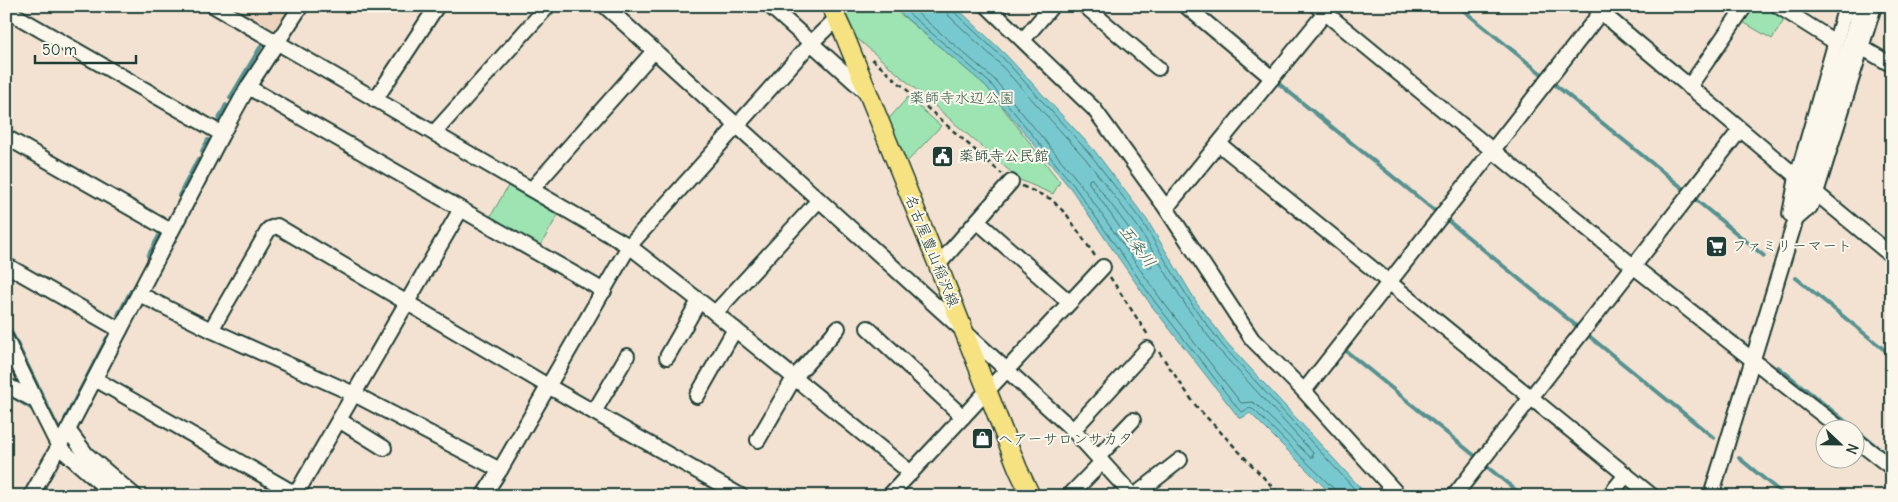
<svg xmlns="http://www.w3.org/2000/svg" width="1898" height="502" viewBox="0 0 1898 502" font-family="Delius,'Klee One',sans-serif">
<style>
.built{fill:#edd3be}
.green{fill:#9de4b2;stroke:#5e9073}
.water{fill:#78c9cf;stroke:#549191}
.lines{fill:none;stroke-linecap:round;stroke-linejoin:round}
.shore{stroke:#437572;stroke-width:1}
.stream{stroke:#549191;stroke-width:4}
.minor-casing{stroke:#1f3d34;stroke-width:18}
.major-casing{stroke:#1f3d34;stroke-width:21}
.path{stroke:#1f3d34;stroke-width:2.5;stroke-dasharray:5 4;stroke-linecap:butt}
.minor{stroke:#fbf7ec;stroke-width:14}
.major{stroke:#f6e281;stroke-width:18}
.labels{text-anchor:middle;stroke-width:4;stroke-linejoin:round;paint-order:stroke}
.park-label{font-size:15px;fill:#385e4d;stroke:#fbf7ec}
.poi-label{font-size:15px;fill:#1f3d34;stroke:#fbf7ec;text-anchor:start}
.street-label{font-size:15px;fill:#1f3d34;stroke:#fbf7ec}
.water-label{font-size:16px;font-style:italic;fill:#35605b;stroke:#fbf7ec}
</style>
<rect width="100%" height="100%" fill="#f3e2d1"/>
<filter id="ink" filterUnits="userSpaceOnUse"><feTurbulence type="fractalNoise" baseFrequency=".02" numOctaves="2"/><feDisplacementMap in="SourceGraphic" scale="10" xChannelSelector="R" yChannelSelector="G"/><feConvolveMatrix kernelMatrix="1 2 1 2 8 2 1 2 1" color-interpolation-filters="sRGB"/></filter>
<g filter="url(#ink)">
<path class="built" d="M231 6H297L283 26 274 29 271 33 229 8Z"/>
<g class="green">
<path d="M838 6H891L986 86 1060 182 1053 194 1020 180 852 34Z"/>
<path d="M1752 6H1768L1786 17 1772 39 1741 21Z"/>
<path d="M908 97 941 126 904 165 886 122Z"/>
<path d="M508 186 558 215 539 248 489 219Z"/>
</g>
<path class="water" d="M892 6H955L1006 55 1094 150 1147 220 1197 303 1227 343 1368 496H1333L1250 413 1240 419 1151 305 1071 189 986 86Z"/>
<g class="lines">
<g class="shore">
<path d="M900 6 990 83 1074 186 1155 302 1240 411 1242 412 1250 408 1254 410 1335 490 1336 496"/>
<path d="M909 6 994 79 1079 182 1160 298 1241 403 1252 402 1257 405 1310 457H1313V453L1218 349 1188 309 1138 227 1085 158 998 62 949 16 946 6"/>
<path d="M952 6 954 12 1003 58 1090 154 1143 223 1193 306 1223 346 1361 496"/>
<path d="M1092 179 1131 231 1152 265 1151 268H1148L1089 183V180Z"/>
</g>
<g class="stream">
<path d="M1458 6 1543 75"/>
<path d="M1278 83 1435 211"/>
<path d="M1553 83 1685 190"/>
<path d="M230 98 264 41"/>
<path d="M218 121 226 105"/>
<path d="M202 151 208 140"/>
<path d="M1828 194 1833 198"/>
<path d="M179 196 198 159"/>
<path d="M1696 200 1764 256"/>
<path d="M1841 205 1845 208"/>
<path d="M1852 214 1857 218"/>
<path d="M1446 219 1579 328"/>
<path d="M1872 230 1884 240"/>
<path d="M148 256 160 234"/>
<path d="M1796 278 1892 356"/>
<path d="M118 315 131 291"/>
<path d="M6 321 61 434"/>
<path d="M1589 336 1714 438"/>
<path d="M1346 351 1475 456"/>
<path d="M1778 367 1892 459"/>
<path d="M10 395 34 410"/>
<path d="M65 419 107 338"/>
<path d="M66 439 80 457"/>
<path d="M1739 458 1785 496"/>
<path d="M1486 466 1523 496"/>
</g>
<defs>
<g id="minor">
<path d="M214 6 629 246 715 313 911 473"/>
<path d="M605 6 1073 430 1133 496"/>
<path d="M770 6 868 94"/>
<path d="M987 6 1094 109 1166 208 1252 339 1304 391 1399 496"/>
<path d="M1085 6 1158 68"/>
<path d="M1186 6 1272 78"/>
<path d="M1317 6 1633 266 1842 430"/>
<path d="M1778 6 1835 42"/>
<path d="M1595 7 1797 177"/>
<path d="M6 10 222 134"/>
<path d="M1023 40 1052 6"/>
<path d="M1861 47 1892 65"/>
<path d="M248 87 604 291"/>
<path d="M1689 87 1745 6"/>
<path d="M375 100 437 6"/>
<path d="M434 133 548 6"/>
<path d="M6 137 171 231"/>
<path d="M1219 144 1652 496"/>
<path d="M532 189 654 51"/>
<path d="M1816 193 1892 256"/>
<path d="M1166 208 1330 7"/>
<path d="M1790 214 1797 177 1846 6"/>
<path d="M1796 219 1810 207 1816 193 1874 6"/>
<path d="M977 221 1069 302"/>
<path d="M6 265 120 330"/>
<path d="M938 265 1011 182"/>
<path d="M139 294 211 330 354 394 500 470"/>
<path d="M715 313 819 200"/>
<path d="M868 328 963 417"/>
<path d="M211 330 269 229 277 226 548 386 741 496"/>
<path d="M6 339 36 401"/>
<path d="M667 357 699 301"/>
<path d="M95 379 299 496"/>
<path d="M6 385 36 401 59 447 115 496"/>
<path d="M1304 391 1601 12"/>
<path d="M697 396 735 329"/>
<path d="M594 412 627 356"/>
<path d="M339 420 384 448"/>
<path d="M68 430 86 454 135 496"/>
<path d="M1073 430 1147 349"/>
<path d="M758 440 794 378 838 328"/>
<path d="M1856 440 1892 468"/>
<path d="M1098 457 1133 420"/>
<path d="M296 494 461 209"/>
<path d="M31 496 68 430 222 134 248 87 301 6"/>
<path d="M483 496 500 470 629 246 811 43 837 18"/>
<path d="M889 496 1103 267"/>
<path d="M1069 496 1102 462"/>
<path d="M1134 496 1180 460"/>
<path d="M1454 496 1740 130"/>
<path d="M1609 496 1626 475"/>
<path d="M1711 496 1861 6"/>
</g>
<path id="major" d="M831 6 844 34 938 265 1018 469 1031 496"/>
</defs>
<use href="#minor" class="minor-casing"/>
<use href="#major" class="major-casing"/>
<g class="path">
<path d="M872 59 1002 174"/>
<path d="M1022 186 1051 199 1067 215 1095 256"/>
<path d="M1110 277 1148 335"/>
<path d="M1159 352 1196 406 1281 496"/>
</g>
<use href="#minor" class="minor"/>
<use href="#major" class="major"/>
</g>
</g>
<defs>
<symbol id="civic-square" viewBox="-11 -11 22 22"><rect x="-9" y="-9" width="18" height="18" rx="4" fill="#1f3d34" stroke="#fbf7ec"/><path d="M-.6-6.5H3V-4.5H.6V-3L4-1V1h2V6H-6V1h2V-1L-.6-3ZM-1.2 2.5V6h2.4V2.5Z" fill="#fff"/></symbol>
<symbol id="supermarket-square" viewBox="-11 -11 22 22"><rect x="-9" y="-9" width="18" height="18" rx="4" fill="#1f3d34" stroke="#fbf7ec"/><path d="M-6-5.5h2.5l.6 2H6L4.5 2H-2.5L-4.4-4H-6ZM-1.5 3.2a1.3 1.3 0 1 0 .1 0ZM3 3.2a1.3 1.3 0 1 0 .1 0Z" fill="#fff"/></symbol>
<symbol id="shop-square" viewBox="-11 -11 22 22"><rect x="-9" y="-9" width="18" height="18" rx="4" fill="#1f3d34" stroke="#fbf7ec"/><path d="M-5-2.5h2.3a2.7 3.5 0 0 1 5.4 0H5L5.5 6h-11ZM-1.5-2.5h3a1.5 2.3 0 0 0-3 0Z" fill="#fff"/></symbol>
</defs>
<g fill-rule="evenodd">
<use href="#civic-square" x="930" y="144" width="25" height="25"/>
<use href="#supermarket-square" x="1704" y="234" width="25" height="25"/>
<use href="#shop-square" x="970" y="426" width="25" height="25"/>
</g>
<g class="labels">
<g class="park-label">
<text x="962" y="103">薬師寺水辺公園</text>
</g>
<g class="poi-label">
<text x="959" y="161">薬師寺公民館</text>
<text x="1732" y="251">ファミリーマート</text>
<text x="998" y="444">ヘアーサロンサカタ</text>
</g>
<g class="street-label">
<text transform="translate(932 251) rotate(68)" y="5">名古屋豊山稲沢線</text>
</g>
<g class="water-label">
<text transform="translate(1138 246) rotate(53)" y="6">五条川</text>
</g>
</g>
<rect width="1898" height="502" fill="none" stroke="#fbf7ec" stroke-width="25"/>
<rect x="12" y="12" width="1873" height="477" fill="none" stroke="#1f3d34" stroke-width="2" filter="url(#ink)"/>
<g transform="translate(1840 444) rotate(112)"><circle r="24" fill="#fbf7ec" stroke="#a3ada2"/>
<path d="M0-4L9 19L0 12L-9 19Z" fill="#1f3d34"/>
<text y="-8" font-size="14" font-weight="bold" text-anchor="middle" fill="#1f3d34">N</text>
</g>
<path d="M35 55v8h101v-8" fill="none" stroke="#1f3d34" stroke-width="2.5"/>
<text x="42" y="55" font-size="15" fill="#1f3d34" stroke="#fbf7ec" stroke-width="4" paint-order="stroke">50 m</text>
</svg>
